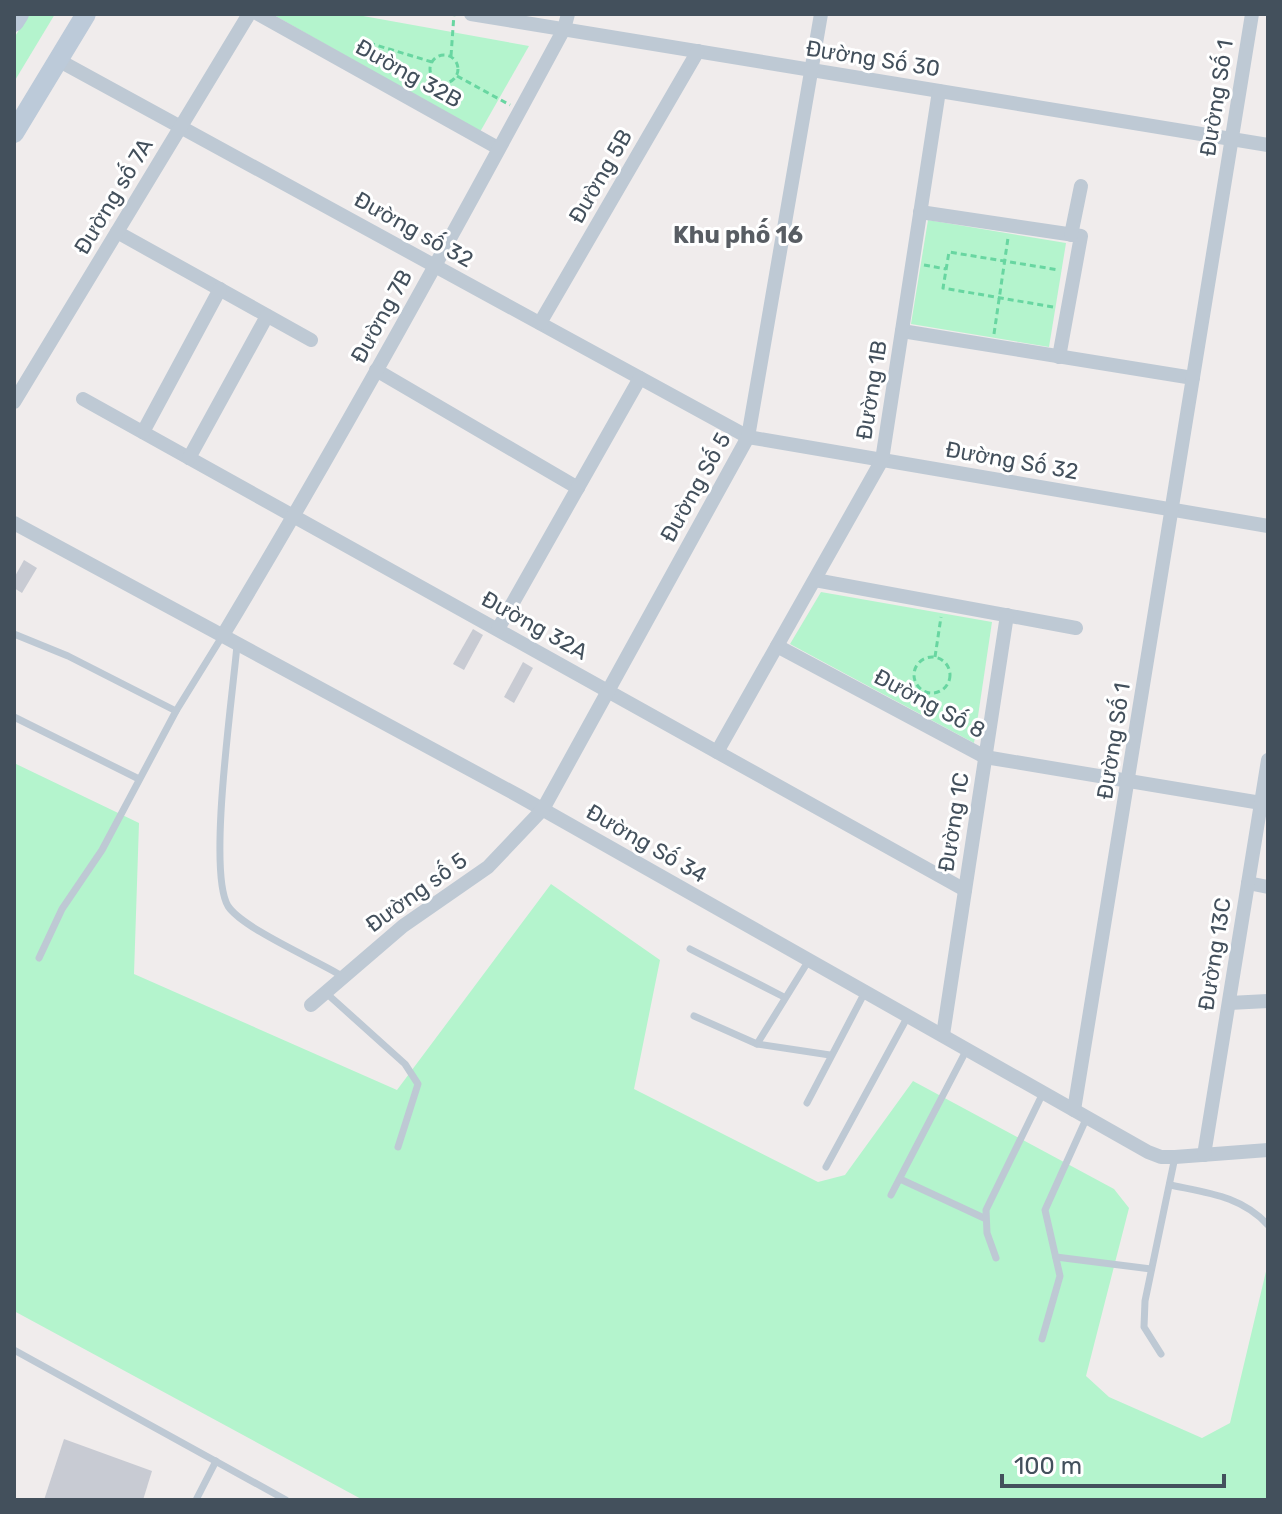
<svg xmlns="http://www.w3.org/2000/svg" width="1282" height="1514" viewBox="0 0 1282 1514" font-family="Rubik,sans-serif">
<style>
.green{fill:#b4f4cd}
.building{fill:#c8cbd3}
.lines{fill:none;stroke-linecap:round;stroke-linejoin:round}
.path{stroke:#68d6a1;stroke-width:3;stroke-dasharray:6 4;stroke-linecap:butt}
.service{stroke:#bec9d4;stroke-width:7}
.minor{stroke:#bec9d4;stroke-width:14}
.secondary{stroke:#bccad9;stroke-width:20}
.labels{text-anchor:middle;stroke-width:6;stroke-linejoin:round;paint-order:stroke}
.street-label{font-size:22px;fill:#43505c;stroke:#fff}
.neighbourhood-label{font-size:24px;font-weight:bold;fill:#585d63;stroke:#fff}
</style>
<rect width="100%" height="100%" fill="#f0ecec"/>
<g class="green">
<path d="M29 14H55L14 82V38Z"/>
<path d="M272 14H352L529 46 480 132Z"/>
<path d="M928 220 1066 243 1049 347 911 324Z"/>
<path d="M821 592 992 622 974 743 790 644Z"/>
<path d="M14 763 139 823 134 974 397 1090 551 884 660 960 634 1089 818 1182 845 1175 913 1081 1114 1189 1129 1208 1086 1376 1109 1397 1202 1438 1230 1423 1268 1263V1500H363L14 1311Z"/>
</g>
<g class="building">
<path d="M24 560 37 568 22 593 14 588V578Z"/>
<path d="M473 629 483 635 464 670 453 664Z"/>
<path d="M523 662 533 668 514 703 504 697Z"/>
<path d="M64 1439 152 1471 143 1500H44Z"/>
</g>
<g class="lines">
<g class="path">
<path d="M369 43 432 62"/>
<circle cx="444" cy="69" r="14"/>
<path d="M451 56 454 14"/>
<path d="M457 76 510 105"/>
<path d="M429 95 438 81"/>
<path d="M924 265 946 269"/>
<path d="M1053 307 943 288 949 252 1059 270"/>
<path d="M994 334 1008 238"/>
<path d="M935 657 941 617"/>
<circle cx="932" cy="675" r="18"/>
<path d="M925 708 927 692"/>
</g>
<g class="service">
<path d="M14 634 68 656 176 711"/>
<path d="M237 645C233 694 207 871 228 906 242 928 316 960 342 976"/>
<path d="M14 717 139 779"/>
<path d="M690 949 784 997"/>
<path d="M39 958 62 909 102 850 176 711 223 635"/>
<path d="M325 992 405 1064 418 1084 398 1147"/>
<path d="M694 1016 757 1044 809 960"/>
<path d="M757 1044 830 1055"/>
<path d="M807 1103 865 992"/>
<path d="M826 1167 908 1016"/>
<path d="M900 1179 984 1218"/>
<path d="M1170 1185C1208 1193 1241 1196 1268 1225"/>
<path d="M891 1195 967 1049"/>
<path d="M1056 1257 1151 1269"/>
<path d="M996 1258 987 1233 986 1210 1043 1093"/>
<path d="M1042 1339 1060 1276 1045 1210 1087 1117"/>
<path d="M14 1350 286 1500"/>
<path d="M1161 1354 1144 1327 1145 1301 1175 1157"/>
<path d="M196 1500 216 1461"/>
</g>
<g class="minor">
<path d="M258 14 498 148"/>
<path d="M471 14 1268 145"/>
<path d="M58 60 748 437 1268 526"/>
<path d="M920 212 1081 236 1059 357"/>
<path d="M117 232 311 340"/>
<path d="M1071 235 1081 186"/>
<path d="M540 323 698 51"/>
<path d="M902 331 1193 378"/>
<path d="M376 370 578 488"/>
<path d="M83 399 965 890"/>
<path d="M14 402 249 14"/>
<path d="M143 432 220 289"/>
<path d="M189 458 267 316"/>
<path d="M14 523 519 796 1148 1152 1161 1157H1175L1268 1150"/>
<path d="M815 580 1076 628"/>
<path d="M498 629 640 378"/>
<path d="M223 635C342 437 454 233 564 29L568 14"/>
<path d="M777 646 985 757 1261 803"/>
<path d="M717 752 882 460 939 91"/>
<path d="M1248 883 1268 887"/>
<path d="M1229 1003 1268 1001"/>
<path d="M311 1005 403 926 488 867 543 809 748 437 821 14"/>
<path d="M943 1035 1007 615"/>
<path d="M1074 1110 1252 14"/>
<path d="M1204 1155 1268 760"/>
</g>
<g class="secondary">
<path d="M14 22 19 14"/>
<path d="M14 133 86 14"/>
</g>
</g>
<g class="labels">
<g class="street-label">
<text transform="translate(873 58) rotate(9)" y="8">Đường Số 30</text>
<text transform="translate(409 73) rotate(29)" y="8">Đường 32B</text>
<text transform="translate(1216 98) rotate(-81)" y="8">Đường Số 1</text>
<text transform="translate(600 176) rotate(-60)" y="8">Đường 5B</text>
<text transform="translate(113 196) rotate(-59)" y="8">Đường số 7A</text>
<text transform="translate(414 229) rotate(29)" y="8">Đường số 32</text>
<text transform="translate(381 316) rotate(-61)" y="8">Đường 7B</text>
<text transform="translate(871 390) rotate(-81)" y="8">Đường 1B</text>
<text transform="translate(1012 460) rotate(10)" y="8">Đường Số 32</text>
<text transform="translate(695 487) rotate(-61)" y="8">Đường Số 5</text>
<text transform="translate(535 625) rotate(29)" y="8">Đường 32A</text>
<text transform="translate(930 703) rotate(28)" y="8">Đường Số 8</text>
<text transform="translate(1113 741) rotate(-81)" y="8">Đường Số 1</text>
<text transform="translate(953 822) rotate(-81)" y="8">Đường 1C</text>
<text transform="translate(647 843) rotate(30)" y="8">Đường Số 34</text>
<text transform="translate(416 892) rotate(-36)" y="8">Đường số 5</text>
<text transform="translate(1214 954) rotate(-81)" y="8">Đường 13C</text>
</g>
<g class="neighbourhood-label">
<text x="738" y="243">Khu phố 16</text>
</g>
</g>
<rect width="1282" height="1514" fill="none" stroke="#43505c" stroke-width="32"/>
<path d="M1002 1474v12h222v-12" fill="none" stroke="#43505c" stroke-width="4"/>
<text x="1014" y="1474" font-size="24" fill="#43505c" stroke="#ffffff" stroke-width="6" paint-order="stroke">100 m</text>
</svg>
